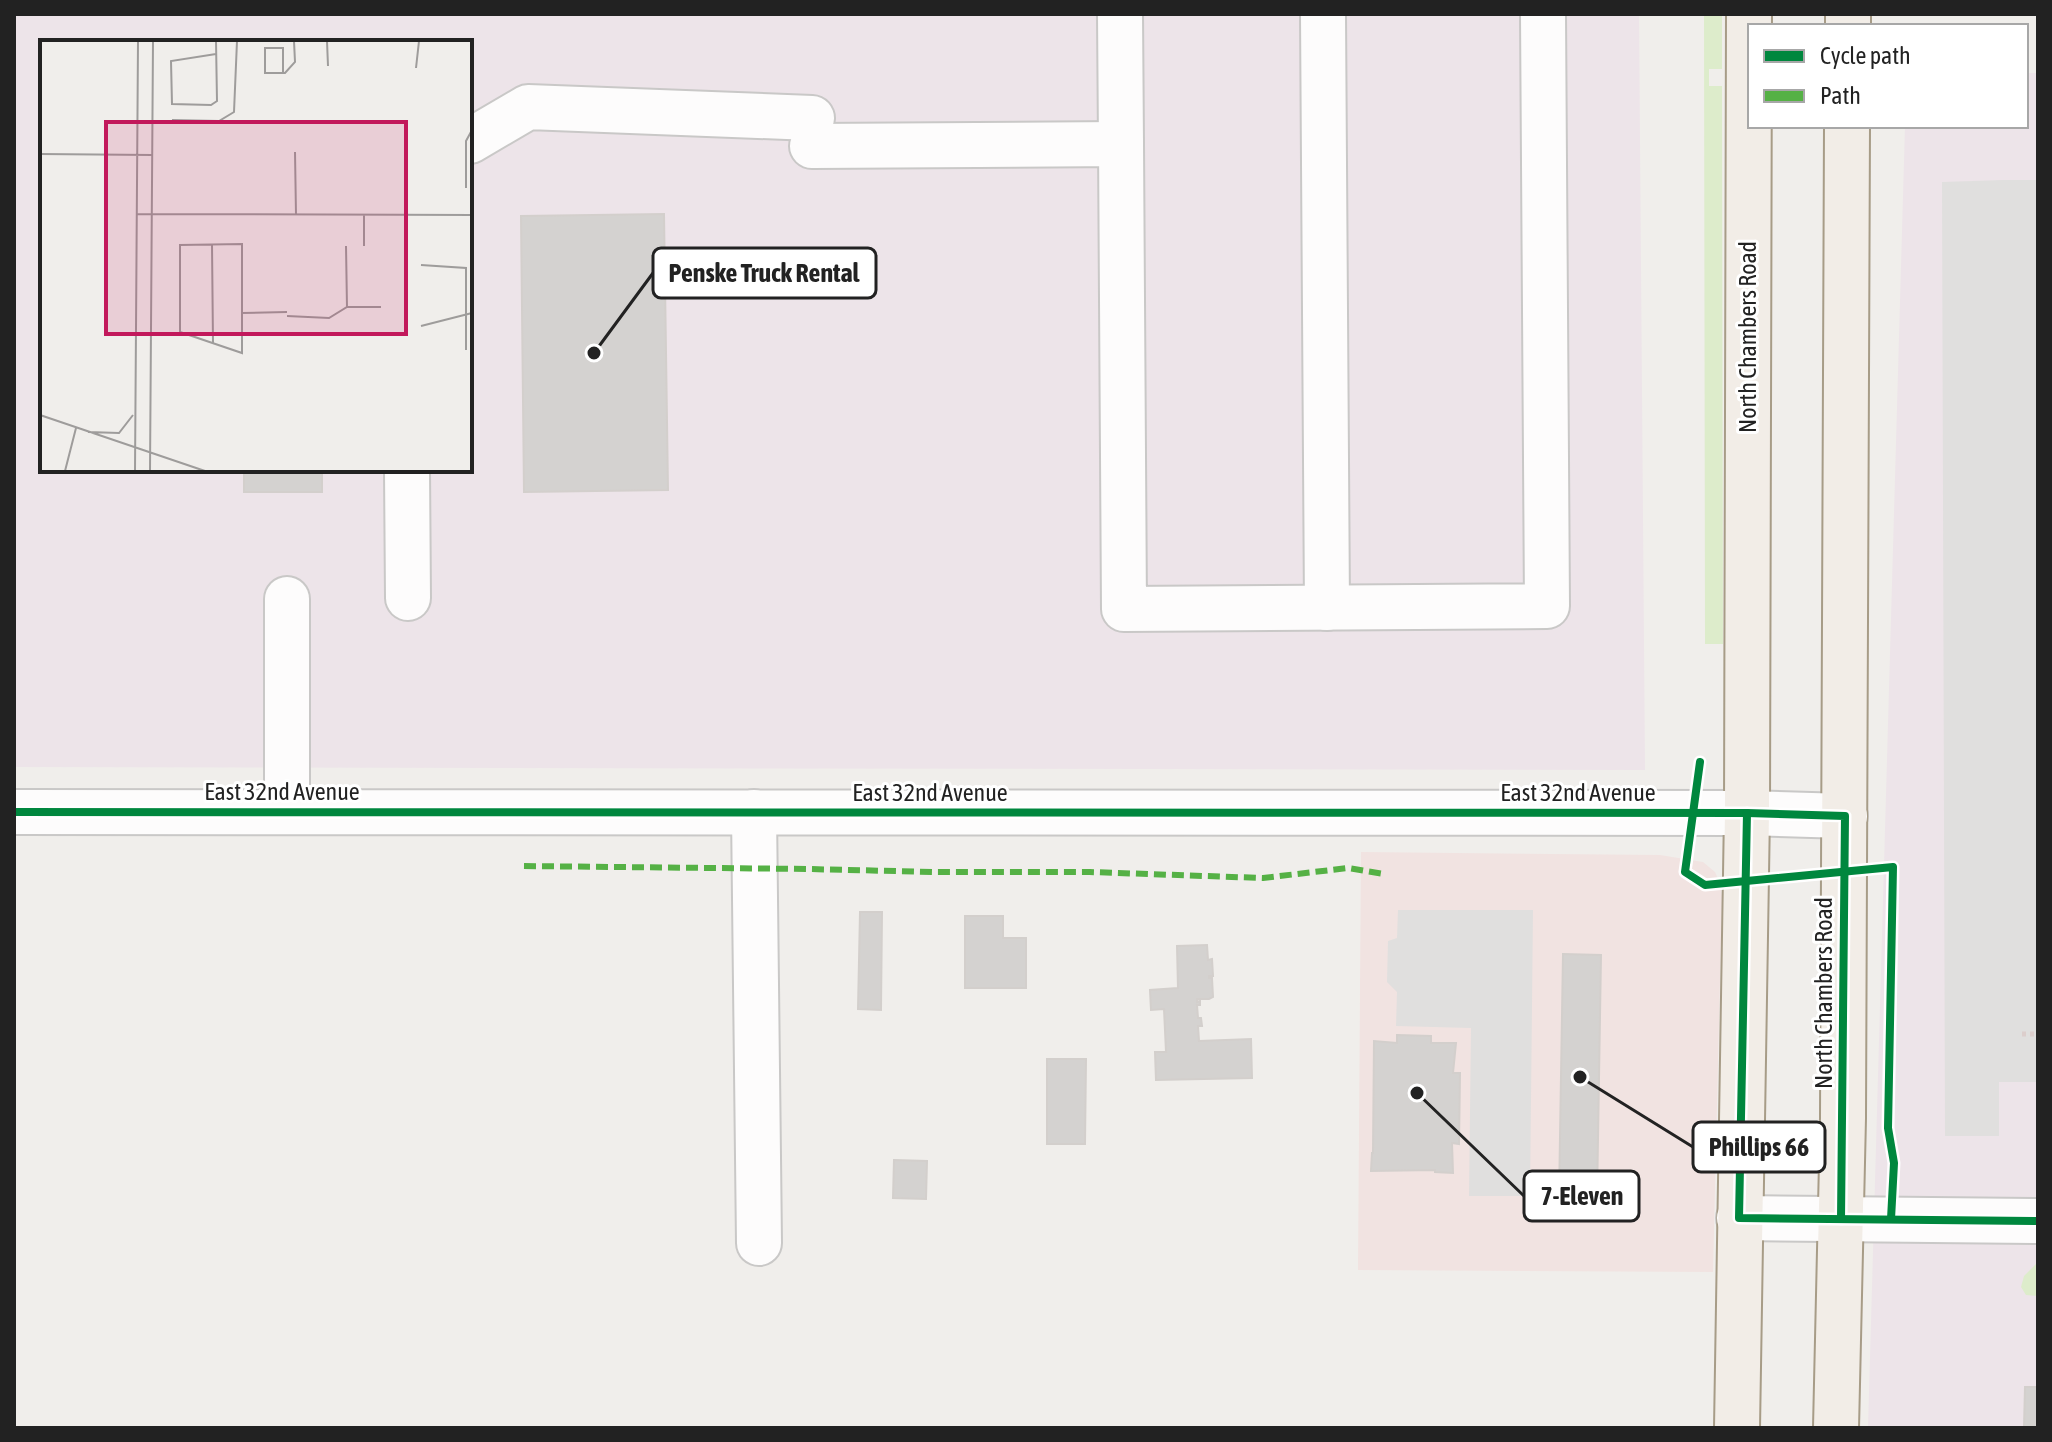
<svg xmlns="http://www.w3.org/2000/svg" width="2052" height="1442" viewBox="0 0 2052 1442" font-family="'Asap Condensed',sans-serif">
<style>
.commercial{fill:#f1e3e1}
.industrial{fill:#ede4e9;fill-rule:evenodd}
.grass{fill:#ddeccb}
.parking{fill:#e0dfde}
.building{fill:#d4d2d0;stroke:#d3cfcc;stroke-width:2}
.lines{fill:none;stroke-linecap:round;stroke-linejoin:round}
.minor-casing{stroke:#c9c8c7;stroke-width:48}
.major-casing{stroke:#a79c87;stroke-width:48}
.path{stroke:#dccecc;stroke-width:5;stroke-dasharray:4 4;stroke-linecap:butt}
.minor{stroke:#fdfcfc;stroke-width:44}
.major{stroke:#f2ede7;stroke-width:44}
.quiet{stroke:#55b145;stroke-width:6;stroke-dasharray:12 6;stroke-linecap:butt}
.cycleway-casing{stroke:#fff;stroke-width:13}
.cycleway{stroke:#00873e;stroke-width:8}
.labels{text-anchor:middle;stroke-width:6;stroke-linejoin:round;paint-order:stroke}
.street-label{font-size:24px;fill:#222;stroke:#fff}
.inset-road{fill:none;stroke:#9e9c9b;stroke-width:2}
.view{fill:#c2185b;fill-opacity:0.15;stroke:#c2185b;stroke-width:4}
.inset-edge{fill:none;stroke:#222;stroke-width:4}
.leader{fill:none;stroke:#222;stroke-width:3}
.callout-dot{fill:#222;stroke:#fff;stroke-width:3}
.callout{fill:#fff;stroke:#222;stroke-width:3}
.callout-label{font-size:26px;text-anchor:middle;font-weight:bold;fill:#222}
</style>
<rect width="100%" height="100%" fill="#f0eeeb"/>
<path class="commercial" d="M1361 852 1660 855 1703 862 1715 872 1720 883 1722 896 1713 1272 1358 1270Z"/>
<g class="industrial">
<path d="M14 14H1639L1645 770 14 767ZM42 42H470V470H42Z"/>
<path d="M2026 73H2038V1428H1868L1905 126H2026Z"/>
</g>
<g class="grass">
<path d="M1704 14H1722V69H1709V86H1722L1723 644H1705Z"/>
<path d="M2036 1264H2038V1296L2026 1295 2021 1287 2024 1276Z"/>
</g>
<g class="parking">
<path d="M2003 180H2038V1082H1999V1136H1945L1942 182Z"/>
<path d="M1398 910H1533L1530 1196H1469L1471 1028 1396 1026 1397 992 1387 982 1388 941 1397 938Z"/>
</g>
<g class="building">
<path d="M664 214 668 490 524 492 521 216Z"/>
<rect x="244" y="470" width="78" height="22"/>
<path d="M860 912H882L881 1010 858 1009Z"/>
<path d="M965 916H1003V938H1026V988H965Z"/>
<path d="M1207 945 1208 960 1212 959 1213 976H1209V978H1212L1213 997 1209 999H1197V1002L1200 1001V1005H1197L1198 1018H1201L1202 1026H1198L1199 1041 1251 1039 1252 1078 1156 1080 1155 1052H1166L1164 1009 1151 1010 1150 990 1178 988 1177 946Z"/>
<path d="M1563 954 1601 955 1597 1200 1559 1199Z"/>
<path d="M1397 1035 1431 1036V1043H1456L1453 1073H1460L1459 1144 1452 1143 1453 1173 1435 1172V1170L1371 1171 1372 1153H1373L1374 1041 1397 1043Z"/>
<path d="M1047 1059H1086L1085 1144H1047Z"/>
<path d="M894 1160 927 1161 926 1199 893 1198Z"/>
<path d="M2025 1387H2038V1428H2024Z"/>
</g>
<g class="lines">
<defs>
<g id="minor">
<path d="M1120 14 1121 144"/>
<path d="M1323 14 1327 608"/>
<path d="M470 141 528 107 812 118"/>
<path d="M812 146 1121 144 1124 609 1547 606 1543 14"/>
<path d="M407 470 408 598"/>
<path d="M287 599V812"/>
<path d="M14 812 1747 813 1845 816"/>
<path d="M754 812 759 1243"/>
<path d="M1739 1218 2038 1221"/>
</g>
<g id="major">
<path d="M1848 26V14"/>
<path d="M1737 1428 1747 813 1749 14"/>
<path d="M1836 1428 1843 1118 1847 126"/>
</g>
</defs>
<use href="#minor" class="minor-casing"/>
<use href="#major" class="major-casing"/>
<path class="path" d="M2022 1034H2038"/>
<use href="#minor" class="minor"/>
<use href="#major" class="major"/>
<path class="quiet" d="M524 866 807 869 936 872H1090L1263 878 1348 868 1384 874"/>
<defs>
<g id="cycleway">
<path d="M1700 762 1685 872 1705 885 1893 867 1888 1128 1894 1163 1891 1219"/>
<path d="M14 812 1747 813 1845 816 1841 1219"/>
<path d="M1747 813 1739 1218 2038 1221"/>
</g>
</defs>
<use href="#cycleway" class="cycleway-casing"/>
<use href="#cycleway" class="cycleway"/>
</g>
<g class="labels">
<g class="street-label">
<text transform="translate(1748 337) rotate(-90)" y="8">North Chambers Road</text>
<text x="282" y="800">East 32nd Avenue</text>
<text x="930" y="801">East 32nd Avenue</text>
<text x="1578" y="801">East 32nd Avenue</text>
<text transform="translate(1824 993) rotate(-90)" y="8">North Chambers Road</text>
</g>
</g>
<g transform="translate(40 40)">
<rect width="432" height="432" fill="#f0eeeb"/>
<path class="inset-road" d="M287 1 288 26M396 1H432M176 14 131 21 132 64 171 65 177 61 176 1M376 28 379 1M243 33V8H225V33H245L255 22 254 1M132 80 179 81 194 72 197 1M255 112 256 175M0 114 112 115M426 148V101L432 90M96 174 432 175M324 175V206M172 205 173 303M306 206 307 267M381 225 426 228V310M202 273V313L140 292V205L202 204V273L247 272M247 276 289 278 307 267H341M381 286 432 273M0 375 165 431M48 392 79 393 93 375M25 431 36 388M95 431 98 1M110 431 113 1"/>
<path class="view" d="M66 82H366V294H66Z"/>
<rect width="432" height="432" class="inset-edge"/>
</g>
<path class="leader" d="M594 353L653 273M1580 1077L1693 1147M1417 1093L1524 1196"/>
<g class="callout-dot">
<circle cx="594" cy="353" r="8"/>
<circle cx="1580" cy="1077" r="8"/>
<circle cx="1417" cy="1093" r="8"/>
</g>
<g class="callout">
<rect x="653" y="248" width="223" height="50" rx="8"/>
<rect x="1693" y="1122" width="132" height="50" rx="8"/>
<rect x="1524" y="1171" width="115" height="50" rx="8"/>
</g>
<g class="callout-label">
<text x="764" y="282">Penske Truck Rental</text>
<text x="1759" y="1156">Phillips 66</text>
<text x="1582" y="1205">7-Eleven</text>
</g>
<rect width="2052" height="1442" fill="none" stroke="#222222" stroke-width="32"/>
<rect x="1748" y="24" width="280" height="104" fill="#ffffff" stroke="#a7a7a7" stroke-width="2"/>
<rect x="1764" y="50" width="40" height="12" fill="#00873e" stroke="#a7a7a7" stroke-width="2"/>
<text x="1820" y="64" font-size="24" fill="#222222">Cycle path</text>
<rect x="1764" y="90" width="40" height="12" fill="#55b145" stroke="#a7a7a7" stroke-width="2"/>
<text x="1820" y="104" font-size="24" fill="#222222">Path</text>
</svg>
